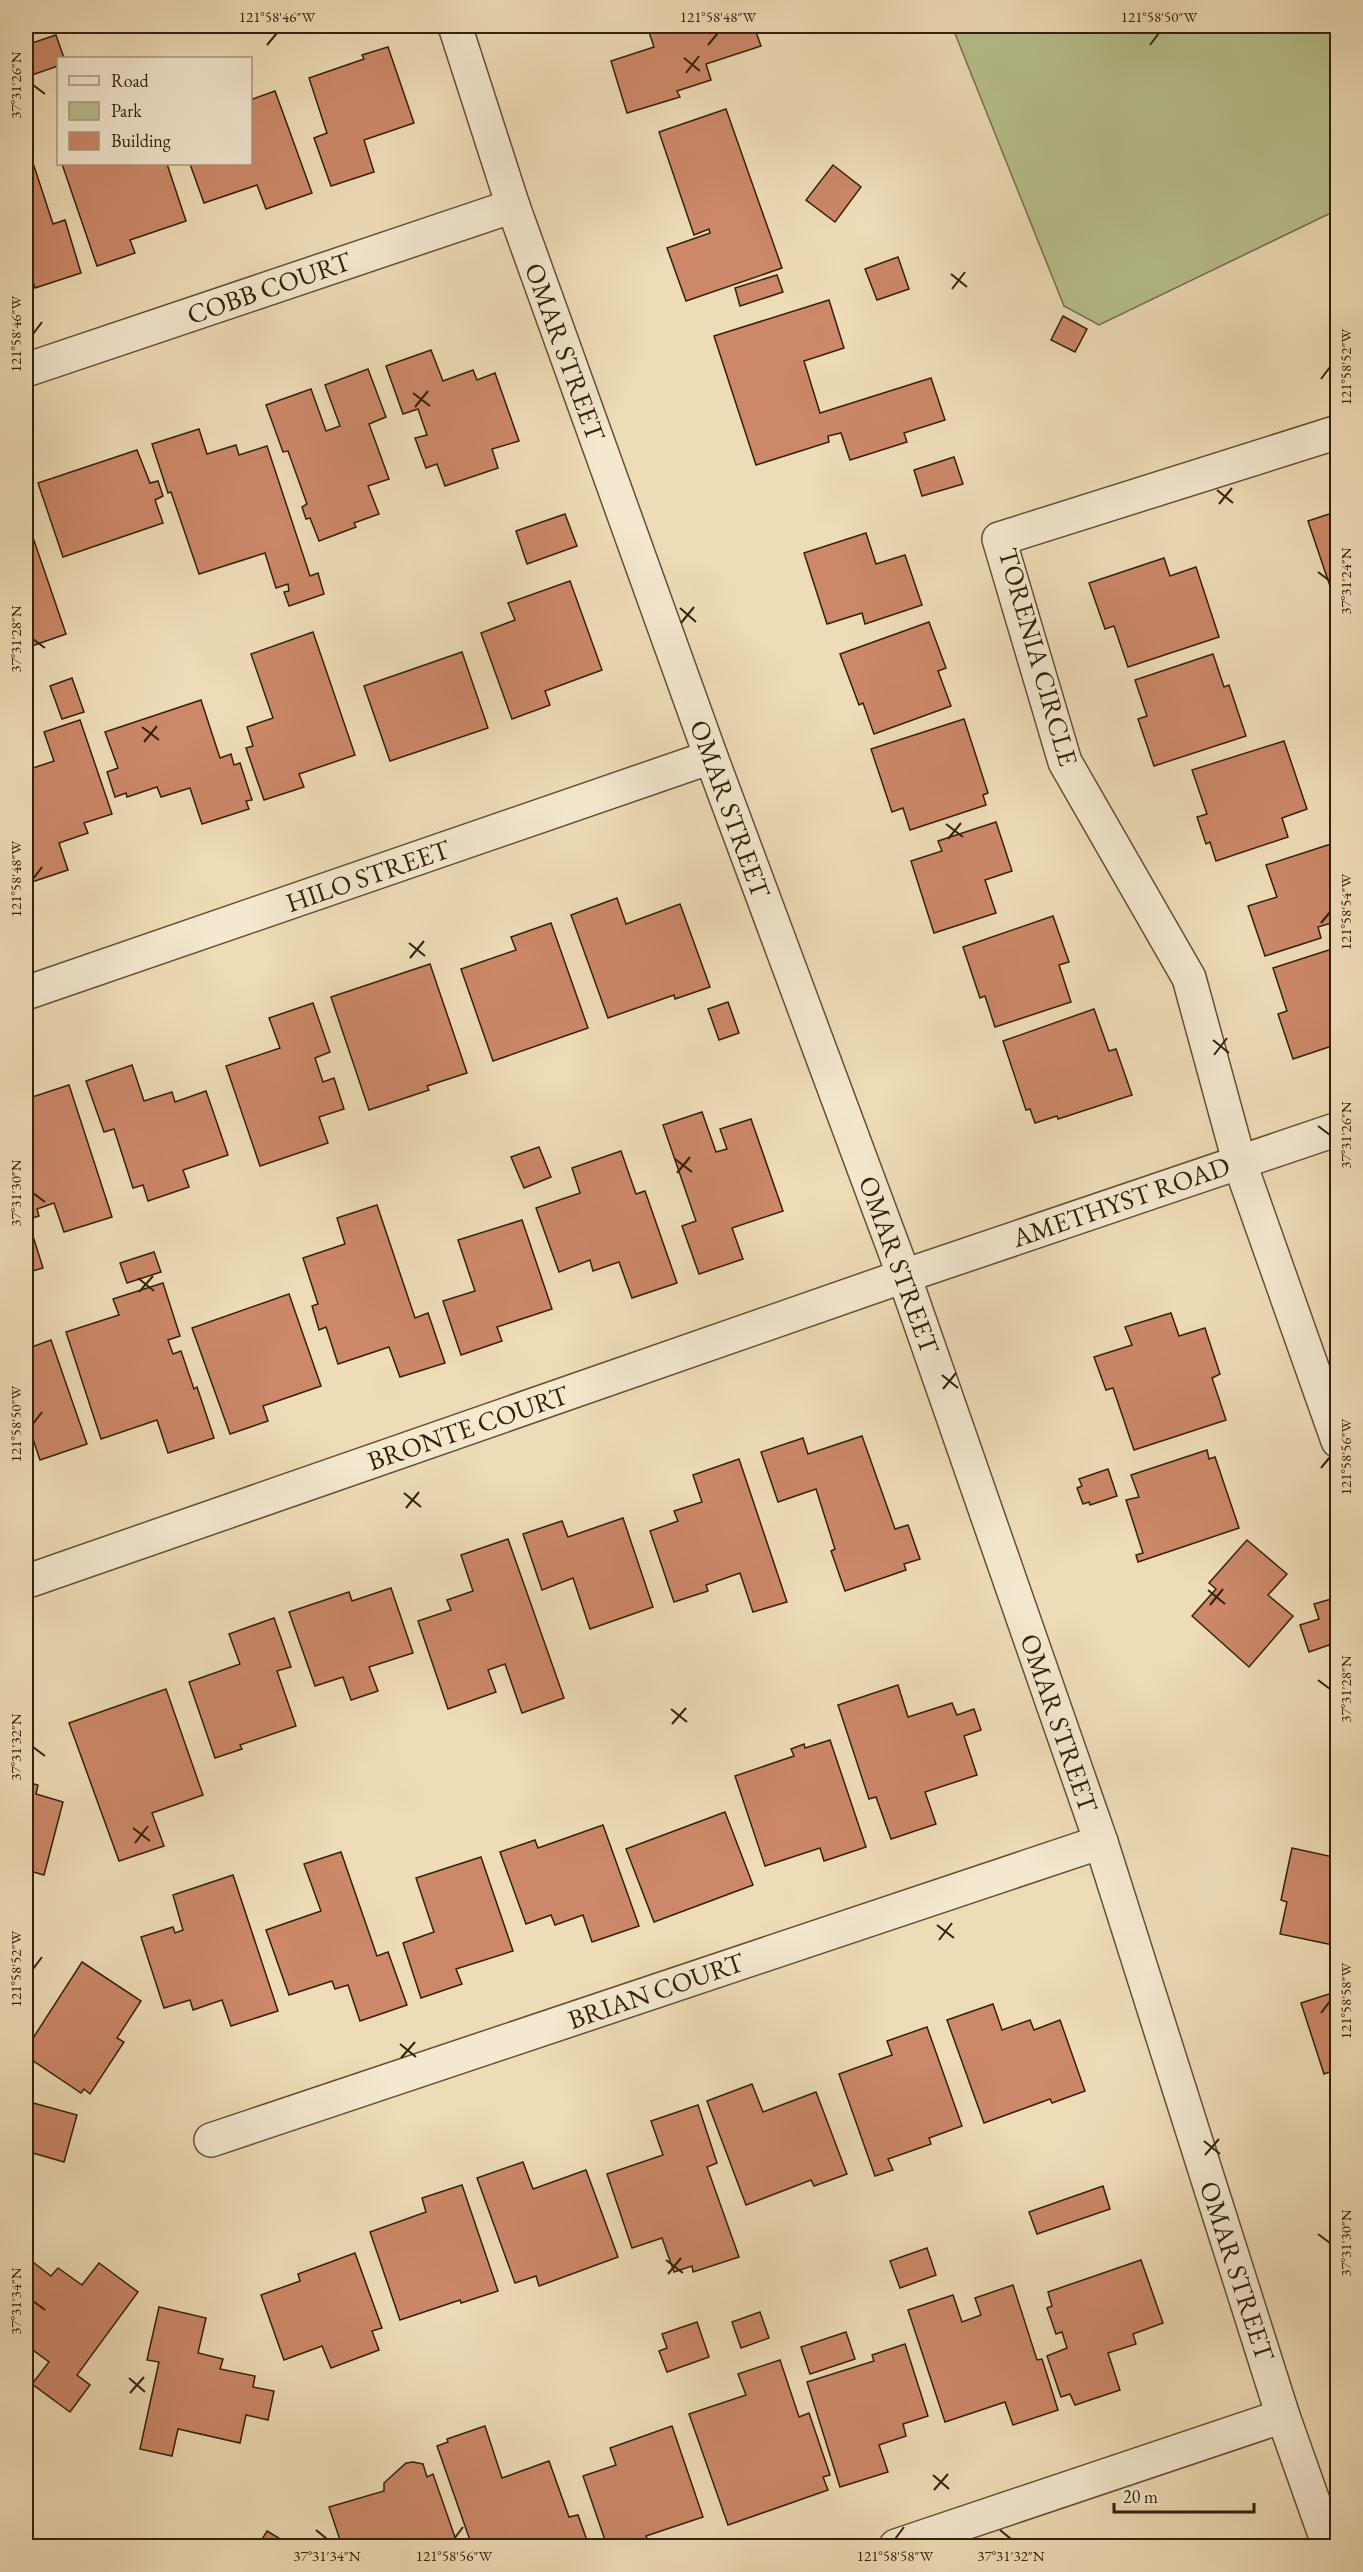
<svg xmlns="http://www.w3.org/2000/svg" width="1363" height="2572" viewBox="0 0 1363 2572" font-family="'EB Garamond',serif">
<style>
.green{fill:#b8c08f;stroke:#76704c;stroke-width:1.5}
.building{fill:#cc8869;stroke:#332109;stroke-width:1.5}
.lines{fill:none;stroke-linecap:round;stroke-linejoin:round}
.minor-casing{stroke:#625034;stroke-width:36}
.minor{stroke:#f4e8d0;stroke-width:33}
.ticks{fill:none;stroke:#332109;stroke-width:2}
.labels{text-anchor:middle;stroke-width:5;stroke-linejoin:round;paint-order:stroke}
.street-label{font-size:27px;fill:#332109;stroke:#f4e8d0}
.neatline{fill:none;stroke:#332109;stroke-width:2}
.ticks-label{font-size:15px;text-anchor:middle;fill:#332109}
</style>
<rect width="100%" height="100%" fill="#eedcb7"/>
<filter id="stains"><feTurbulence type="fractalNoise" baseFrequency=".00333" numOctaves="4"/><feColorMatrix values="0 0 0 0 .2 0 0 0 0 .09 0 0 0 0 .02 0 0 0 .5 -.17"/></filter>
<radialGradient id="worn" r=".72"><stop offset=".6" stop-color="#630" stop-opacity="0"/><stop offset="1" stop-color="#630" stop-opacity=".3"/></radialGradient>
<path class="green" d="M952 26H1337V210L1099 325 1064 306Z"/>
<g class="building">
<path d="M647 26H754L761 46 706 64 711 80 677 91 680 97 627 113 611 61 654 47Z"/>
<path d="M56 35 64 58H58V66L29 76 26 65V45Z"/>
<path d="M388 47 414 123 364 140 374 172 331 186 314 138 327 133 309 78 364 59 362 55Z"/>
<path d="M275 91 312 193 266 209 257 185 204 203 190 164H250V100Z"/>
<path d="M726 109 782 268 686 301 667 248 710 233 709 229 694 235 659 132Z"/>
<path d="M26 159 29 168 34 166 53 224 65 220 81 273 35 288 26 259Z"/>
<path d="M62 164H167L186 221 130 240 135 253 97 266Z"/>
<path d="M833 165 861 187 835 222 806 200Z"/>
<path d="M898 257 909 289 877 300 865 269Z"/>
<path d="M777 275 783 292 740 306 735 288Z"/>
<path d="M829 300 844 348 804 361 820 413 931 378 945 420 904 433 907 442 850 460 841 433 828 436 829 442 756 465 714 336Z"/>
<path d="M1063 316 1087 329 1075 352 1051 340Z"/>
<path d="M431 350 443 381 473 370 477 380 495 373 519 441 492 449 498 468 445 486 437 464 426 468 415 438 427 435 418 409 403 414 386 366Z"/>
<path d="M368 369 386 417 369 424 389 479 368 486 379 514 354 523 356 527 319 541 310 518 306 519 302 507 307 504 288 451 283 452 266 405 311 389 326 431 340 426 325 385Z"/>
<path d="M199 429 207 454 236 445 239 455 267 446 310 576 318 573 324 594 289 606 284 592 289 591 288 584 276 588 265 553 199 574 171 492 168 493 152 444Z"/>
<path d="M137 450 150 483 158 481 163 496 155 500 163 523 63 557 38 483Z"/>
<path d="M954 457 963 484 922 496 914 470Z"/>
<path d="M1338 511V607H1337L1308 521Z"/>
<path d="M565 514 577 546 527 564 516 531Z"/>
<path d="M28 523 66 634 29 647 26 636V524Z"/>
<path d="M866 533 876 564 905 555 922 605 865 624 862 613 827 624 804 553Z"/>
<path d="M1164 558 1170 576 1196 567 1219 637 1128 667 1114 626 1105 629 1089 583Z"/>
<path d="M570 581 602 670 545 691 550 705 512 719 481 633 515 620 508 603Z"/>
<path d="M929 622 946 668 938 671 951 706 874 734 863 703 859 705 840 654Z"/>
<path d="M313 632 355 755 299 774 304 787 264 800 246 748 253 746 247 727 273 718 251 654Z"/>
<path d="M462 652 488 728 390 761 364 686Z"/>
<path d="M1213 654 1224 687 1229 685 1246 736 1154 766 1138 719 1147 716 1135 680Z"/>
<path d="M72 678 84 712 62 719 50 686Z"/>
<path d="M201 700 220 758 231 754 234 765 240 763 252 800 246 801 249 809 202 824 190 788 161 797 157 787 127 797 126 793 115 797 107 772 118 768 105 732Z"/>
<path d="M964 719 988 793 983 795 986 805 910 830 903 808 892 812 871 749Z"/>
<path d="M80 720 112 814 84 823 88 833 59 843 68 870 26 884V766L27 770 54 761 44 732Z"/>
<path d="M1284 741 1307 809 1282 818 1288 837 1216 861 1210 842 1206 844 1197 817 1207 814 1192 770Z"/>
<path d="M996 822 1012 871 985 880 996 913 934 933 911 861 942 851 938 841Z"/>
<path d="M1331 844 1338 865V921L1318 927 1321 938 1265 956 1248 906 1277 897 1266 865Z"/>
<path d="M617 898 626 924 680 904 710 987 675 999 674 995 608 1018 571 915Z"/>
<path d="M1053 916 1069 962 1059 965 1071 1002 995 1027 985 996 980 998 963 947Z"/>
<path d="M551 923 588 1028 493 1061 461 969 516 950 511 937Z"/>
<path d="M1338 947V1044L1293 1059 1278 1014 1287 1011 1273 968Z"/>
<path d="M430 964 467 1073 427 1086 429 1090 369 1110 331 997Z"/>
<path d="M728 1002 739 1033 719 1040 708 1009Z"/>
<path d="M313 1003 330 1052 315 1058 323 1082 334 1078 344 1109 319 1117 328 1143 260 1166 226 1066 280 1048 269 1018Z"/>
<path d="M1094 1009 1109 1051 1116 1049 1132 1095 1058 1119 1057 1116 1035 1123 1030 1109 1026 1110 1003 1041Z"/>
<path d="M132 1065 144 1101 172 1092 175 1102 206 1091 228 1155 183 1170 189 1187 148 1201 143 1185 133 1188 114 1129 104 1132 86 1081Z"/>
<path d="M69 1085 112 1217 64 1232 54 1203 37 1209 39 1216 26 1220V1130L32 1128 26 1109V1099Z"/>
<path d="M702 1112 716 1152 727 1149 720 1129 751 1119 783 1211 732 1228 743 1259 699 1274 682 1226 696 1221 663 1125Z"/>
<path d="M539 1147 551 1177 524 1188 511 1157Z"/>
<path d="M621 1151 636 1194 645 1191 677 1283 632 1298 619 1262 593 1271 590 1260 559 1272 536 1208 580 1193 572 1168Z"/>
<path d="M377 1205 415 1318 428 1313 445 1363 400 1377 389 1347 338 1364 326 1327 319 1330 312 1306 318 1304 303 1258 345 1244 337 1218Z"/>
<path d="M522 1220 552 1309 497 1327 502 1341 461 1355 443 1301 475 1291 458 1240Z"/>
<path d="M26 1231 27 1235 32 1233 43 1268 26 1273Z"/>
<path d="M154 1252 161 1272 127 1283 120 1263Z"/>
<path d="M163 1283 180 1336 168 1340 173 1354 181 1351 194 1389 197 1387 214 1438 168 1453 157 1420 101 1439 66 1332 119 1315 113 1299Z"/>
<path d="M289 1294 321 1386 263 1406 268 1421 230 1434 192 1328Z"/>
<path d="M1171 1313 1179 1336 1205 1328 1220 1374 1212 1378 1226 1420 1134 1450 1113 1388 1106 1390 1094 1357 1132 1345 1125 1327Z"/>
<path d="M51 1340 87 1444 40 1460 31 1433 26 1435V1349Z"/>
<path d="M862 1436 895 1529 908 1525 920 1559 904 1564 906 1570 845 1591 831 1551 835 1549 816 1489 778 1502 761 1452 803 1438 808 1454Z"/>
<path d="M1207 1450 1209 1459 1215 1457 1239 1528 1138 1562 1136 1555 1143 1553 1126 1500 1139 1497 1131 1475Z"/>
<path d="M739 1459 787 1602 753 1612 740 1573 706 1585 708 1591 674 1602 650 1531 678 1521 674 1511 702 1502 693 1475Z"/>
<path d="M1108 1469 1117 1496 1090 1505 1089 1502 1083 1504 1077 1488 1082 1486 1079 1479Z"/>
<path d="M623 1518 653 1607 590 1629 573 1578 542 1590 523 1534 562 1521 568 1537Z"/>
<path d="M508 1539 564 1698 522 1713 505 1664 488 1670 496 1692 448 1709 418 1621 451 1610 447 1600 473 1591 461 1555Z"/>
<path d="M1247 1540 1287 1574 1268 1595 1293 1616 1249 1667 1192 1616 1216 1589 1209 1583Z"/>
<path d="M391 1588 413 1653 369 1667 378 1691 351 1700 343 1677 315 1686 289 1612 349 1592 352 1601Z"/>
<path d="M1338 1597V1671L1329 1645 1309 1652 1300 1625 1319 1619 1314 1604Z"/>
<path d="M274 1618 291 1667 277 1671 296 1726 240 1745 242 1749 215 1758 189 1682 240 1664 229 1634Z"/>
<path d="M898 1685 908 1717 952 1703 957 1715 974 1709 981 1730 964 1736 977 1775 925 1792 936 1824 891 1839 876 1797 869 1799 838 1705Z"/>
<path d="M166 1689 203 1795 152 1813 164 1846 119 1861 69 1723Z"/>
<path d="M830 1740 866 1847 824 1861 820 1848 765 1866 735 1776 794 1756 791 1749 804 1744 805 1748Z"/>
<path d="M26 1782 38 1785 36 1794 63 1802 44 1875 26 1870Z"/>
<path d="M725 1812 753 1885 654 1922 626 1849Z"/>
<path d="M603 1825 639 1926 592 1942 583 1915 555 1925 551 1915 526 1924 500 1852 535 1840 538 1848Z"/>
<path d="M1292 1848 1338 1858V1946L1280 1934 1287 1902 1281 1900Z"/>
<path d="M341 1852 377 1956 388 1952 407 2005 360 2021 348 1985 335 1989 332 1981 289 1995 266 1930 321 1911 304 1864Z"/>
<path d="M481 1857 513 1951 456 1969 462 1984 421 1998 403 1943 434 1932 416 1878Z"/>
<path d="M233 1875 278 2011 231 2026 222 2000 193 2010 190 2000 164 2008 141 1937 173 1927 175 1933 183 1930 173 1895Z"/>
<path d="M82 1962 141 2001 117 2038 124 2042 90 2094 84 2089 81 2093 26 2056V2049Z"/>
<path d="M1338 1991V2069L1324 2074 1301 2003Z"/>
<path d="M993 2004 1002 2030 1030 2020 1034 2030 1060 2020 1085 2091 1052 2103 1050 2099 984 2123 947 2020Z"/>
<path d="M927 2027 962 2126 929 2138 931 2144 888 2159 893 2170 875 2176 839 2074 892 2055 887 2041Z"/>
<path d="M752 2084 763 2112 816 2092 847 2174 814 2186 811 2180 746 2205 707 2101Z"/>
<path d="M26 2101 77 2115 64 2162 26 2151V2154Z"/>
<path d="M698 2105 717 2163 707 2167 739 2257 693 2272 692 2266 674 2272 662 2238 632 2248 607 2174 663 2155 651 2121Z"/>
<path d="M523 2162 533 2189 586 2170 618 2257 539 2286 536 2276 515 2283 477 2178Z"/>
<path d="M462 2185 498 2291 461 2303 460 2300 400 2320 370 2232 426 2212 422 2198Z"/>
<path d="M1103 2186 1110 2209 1037 2234 1029 2212Z"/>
<path d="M927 2248 936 2275 900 2288 890 2261Z"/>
<path d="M355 2253 382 2328 372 2331 379 2350 331 2368 322 2346 284 2360 261 2295 300 2281 298 2274Z"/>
<path d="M29 2259 51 2276 58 2268 82 2285 99 2263 138 2292 77 2375 90 2385 70 2412 32 2384 49 2362 26 2345V2263Z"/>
<path d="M1141 2260 1163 2323 1133 2334 1136 2344 1108 2353 1120 2390 1075 2405 1070 2394 1061 2397 1047 2356 1067 2348 1062 2332 1056 2334 1047 2308 1052 2306 1048 2292Z"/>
<path d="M1013 2285 1037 2360 1042 2359 1058 2410 1013 2425 1005 2402 945 2422 908 2310 953 2295 962 2322 981 2315 975 2298Z"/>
<path d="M159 2307 206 2318 198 2353 223 2359 220 2369 255 2376 253 2387 274 2391 268 2420 246 2415 240 2443 178 2429 172 2456 140 2449 159 2362 147 2360Z"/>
<path d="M760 2312 769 2338 741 2348 732 2322Z"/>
<path d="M697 2322 709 2357 667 2372 659 2351 667 2348 662 2334Z"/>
<path d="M846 2332 855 2359 810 2374 801 2347Z"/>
<path d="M905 2344 928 2416 903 2424 906 2436 879 2445 888 2472 840 2487 807 2382 874 2361 872 2355Z"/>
<path d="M780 2360 799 2417 809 2413 830 2475 823 2477 828 2490 728 2525 689 2414 746 2395 738 2374Z"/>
<path d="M485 2426 502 2478 549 2461 569 2517 578 2515 589 2546H472L437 2446 448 2442 447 2439Z"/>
<path d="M672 2426 703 2517 646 2536 650 2546H607L583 2476 616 2465 610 2448Z"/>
<path d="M413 2462 423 2464 427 2477 433 2474 458 2546H342L329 2507 384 2491V2483L406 2463Z"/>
<path d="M267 2531 292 2546H258Z"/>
</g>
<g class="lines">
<defs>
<g id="minor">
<path d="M455 26 513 206 711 757 904 1276 1101 1842 1283 2416 1329 2546"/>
<path d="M26 370 513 206"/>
<path d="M1338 432 999 539 1065 762 1189 978 1239 1161 1338 1441"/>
<path d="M26 993 711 757"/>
<path d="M31 1580 904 1276 1338 1129"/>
<path d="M211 2140 1101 1842"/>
<path d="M896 2546 1283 2416"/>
</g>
</defs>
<use href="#minor" class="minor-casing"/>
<use href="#minor" class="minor"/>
</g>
<path class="ticks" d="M267 45 277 33M708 45 718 33M1150 45 1159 33M684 58 700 71M686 73 699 56M33 85 45 94M951 274 967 287M952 289 965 272M33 334 42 322M1321 379 1330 367M413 393 430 406M415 407 428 391M1217 490 1233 503M1219 504 1232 488M1318 572 1330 581M680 608 696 622M681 623 694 607M33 639 45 648M142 727 159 740M144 742 157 726M946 824 963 837M948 839 961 823M33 879 42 867M1321 923 1330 912M409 943 425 956M410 958 424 941M1213 1040 1229 1053M1214 1055 1227 1038M1318 1126 1330 1135M675 1159 692 1172M677 1173 690 1157M33 1193 45 1202M138 1278 154 1291M139 1292 153 1276M942 1375 958 1388M943 1389 956 1373M33 1424 42 1412M1321 1468 1330 1457M404 1493 421 1507M406 1508 419 1492M1208 1590 1225 1604M1210 1605 1223 1589M1318 1680 1330 1689M671 1709 687 1722M672 1724 686 1708M33 1747 45 1756M133 1828 150 1841M135 1843 148 1826M937 1925 954 1938M939 1940 952 1923M33 1969 42 1957M1321 2013 1330 2001M400 2044 416 2057M401 2058 415 2042M1204 2141 1220 2154M1205 2155 1219 2139M1318 2234 1330 2243M666 2260 683 2273M668 2274 681 2258M33 2301 45 2310M129 2378 145 2392M130 2393 144 2377M933 2475 949 2489M934 2490 948 2474M316 2530 327 2539M1000 2530 1011 2539M454 2539 463 2527M895 2539 904 2527"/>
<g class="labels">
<g class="street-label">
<text transform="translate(269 288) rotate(-19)" y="9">COBB COURT</text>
<text transform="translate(565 352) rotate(70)" y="9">OMAR STREET</text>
<text transform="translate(1038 657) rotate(74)" y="9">TORENIA CIRCLE</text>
<text transform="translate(730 809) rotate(70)" y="9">OMAR STREET</text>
<text transform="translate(368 876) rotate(-19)" y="9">HILO STREET</text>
<text transform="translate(1121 1202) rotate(-19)" y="9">AMETHYST ROAD</text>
<text transform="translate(899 1265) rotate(70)" y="9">OMAR STREET</text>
<text transform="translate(468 1428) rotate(-19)" y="9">BRONTE COURT</text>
<text transform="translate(1059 1723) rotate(71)" y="9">OMAR STREET</text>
<text transform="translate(656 1991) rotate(-19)" y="9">BRIAN COURT</text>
<text transform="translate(1237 2271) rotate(72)" y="9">OMAR STREET</text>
</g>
</g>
<rect width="1363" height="2572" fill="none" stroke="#eedcb7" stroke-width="66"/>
<rect x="57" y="57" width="195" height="108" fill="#f4e8d0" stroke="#a79880" stroke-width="1.5"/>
<rect x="69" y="76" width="30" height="9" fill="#f4e8d0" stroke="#a79880" stroke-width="1.5"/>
<text x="111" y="87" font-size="18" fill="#332109">Road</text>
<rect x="69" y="102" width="30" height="18" fill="#b8c08f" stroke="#a79880" stroke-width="1.5"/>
<text x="111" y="117" font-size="18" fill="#332109">Park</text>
<rect x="69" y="132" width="30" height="18" fill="#cc8869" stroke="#a79880" stroke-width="1.5"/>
<text x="111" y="147" font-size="18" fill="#332109">Building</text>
<path d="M1114 2503v9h140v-9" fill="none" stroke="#332109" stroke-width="3"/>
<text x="1123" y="2503" font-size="18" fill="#332109" stroke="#f4e8d0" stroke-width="4.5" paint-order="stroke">20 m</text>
<rect x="33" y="33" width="1297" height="2506" class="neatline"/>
<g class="ticks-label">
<text x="277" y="22">121°58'46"W</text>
<text x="718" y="22">121°58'48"W</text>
<text x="1159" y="22">121°58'50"W</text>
<text transform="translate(16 85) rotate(-90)" y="5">37°31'26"N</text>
<text transform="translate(16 334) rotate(-90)" y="5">121°58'46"W</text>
<text transform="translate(1346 367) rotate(-90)" y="5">121°58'52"W</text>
<text transform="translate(1346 581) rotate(-90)" y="5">37°31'24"N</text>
<text transform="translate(16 639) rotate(-90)" y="5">37°31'28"N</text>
<text transform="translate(16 879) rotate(-90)" y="5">121°58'48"W</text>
<text transform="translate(1346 912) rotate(-90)" y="5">121°58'54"W</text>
<text transform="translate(1346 1135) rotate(-90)" y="5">37°31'26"N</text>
<text transform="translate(16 1193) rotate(-90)" y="5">37°31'30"N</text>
<text transform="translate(16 1424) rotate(-90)" y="5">121°58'50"W</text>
<text transform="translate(1346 1457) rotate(-90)" y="5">121°58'56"W</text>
<text transform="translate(1346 1689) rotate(-90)" y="5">37°31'28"N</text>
<text transform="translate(16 1747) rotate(-90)" y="5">37°31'32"N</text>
<text transform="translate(16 1969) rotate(-90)" y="5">121°58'52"W</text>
<text transform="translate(1346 2001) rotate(-90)" y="5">121°58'58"W</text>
<text transform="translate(1346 2243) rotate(-90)" y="5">37°31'30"N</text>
<text transform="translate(16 2301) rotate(-90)" y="5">37°31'34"N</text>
<text x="327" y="2561">37°31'34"N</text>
<text x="454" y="2561">121°58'56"W</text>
<text x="895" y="2561">121°58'58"W</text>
<text x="1011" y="2561">37°31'32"N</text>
</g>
<rect width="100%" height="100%" filter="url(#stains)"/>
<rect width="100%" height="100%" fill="url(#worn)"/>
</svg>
